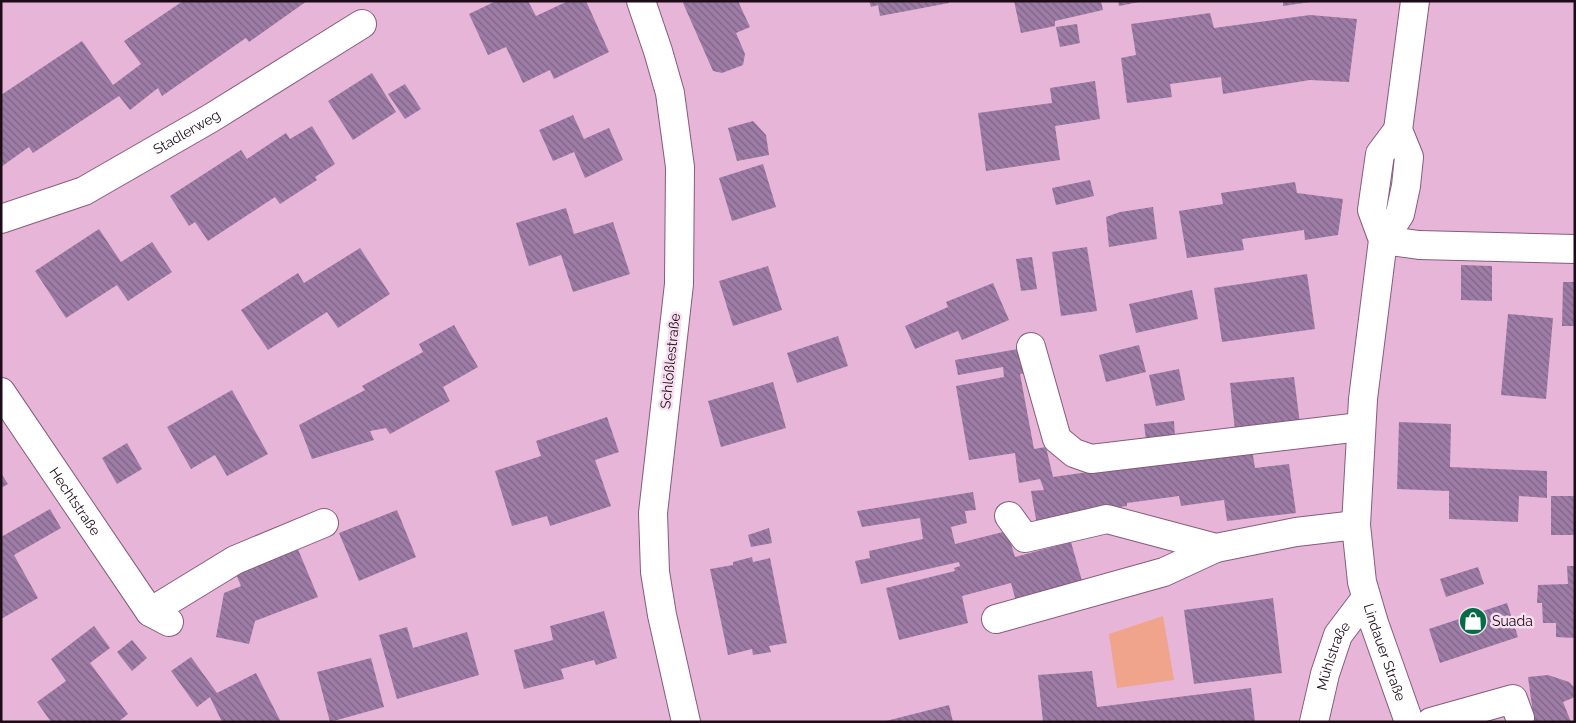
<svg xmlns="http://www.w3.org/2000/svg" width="1576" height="723" viewBox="0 0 1576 723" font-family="Raleway,sans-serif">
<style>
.park{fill:#efa48b}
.building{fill:url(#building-back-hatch)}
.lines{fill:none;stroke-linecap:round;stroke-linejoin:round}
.minor-casing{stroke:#875b7a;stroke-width:30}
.minor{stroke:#fff;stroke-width:28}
.labels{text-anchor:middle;stroke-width:5;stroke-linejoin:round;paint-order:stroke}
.street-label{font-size:14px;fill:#1d0c18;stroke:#f8dfef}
.poi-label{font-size:14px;fill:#1d0c18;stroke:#f8dfef;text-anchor:start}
</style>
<defs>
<pattern id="building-back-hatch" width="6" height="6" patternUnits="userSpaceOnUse" patternTransform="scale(1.25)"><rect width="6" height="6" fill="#9d7ca6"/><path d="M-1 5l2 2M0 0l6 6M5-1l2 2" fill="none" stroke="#7f6486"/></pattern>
</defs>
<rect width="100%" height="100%" fill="#e7b5d7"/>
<path class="park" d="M1163 616 1174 680 1117 688 1109 634Z"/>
<g class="building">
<path d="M183 1H307L249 42 246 38 162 96 158 88 130 110 119 96 33 153 29 147 1 167V95L82 41 113 85 141 64 124 41Z"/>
<path d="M496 1H528L536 16 568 1H586L609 52 554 79 550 70 523 83 506 47 488 55 469 14Z"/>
<path d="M686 1H738L750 27 736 33 745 54 743 65 722 73 713 71 683 3Z"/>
<path d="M869 1H948L949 3 880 16 878 5 871 7Z"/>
<path d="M1014 1H1101L1103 10 1055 21V26L1021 33Z"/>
<path d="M1118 1H1139V2L1119 6Z"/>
<path d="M1283 1H1310V2L1283 6Z"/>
<path d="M1210 13 1214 28 1310 15 1357 19 1349 82 1310 80 1223 94 1221 77 1170 84 1172 97 1127 103 1121 58 1136 55 1131 24Z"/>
<path d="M1077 24 1080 43 1060 47 1056 27Z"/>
<path d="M372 73 396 112 353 140 328 101Z"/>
<path d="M1095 81 1100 119 1055 126 1060 160 986 171 978 113 1052 103 1050 88Z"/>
<path d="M405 84 421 109 405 119 388 94Z"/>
<path d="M573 115 584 139 609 128 623 160 585 178 574 152 553 161 539 130Z"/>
<path d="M753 121 766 135 769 155 737 161 728 128Z"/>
<path d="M312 126 335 164 315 177 317 180 280 204 275 197 208 241 195 222 189 226 170 196 241 150 247 159 286 133 290 139Z"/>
<path d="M763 164 776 207 732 221 719 178Z"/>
<path d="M1090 180 1094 196 1056 205 1052 188Z"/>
<path d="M1295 182 1297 193 1343 199 1338 235 1305 240 1304 230 1242 239 1244 250 1187 258 1179 211 1223 204 1221 193Z"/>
<path d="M1153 207 1157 239 1109 247 1106 217 1120 212Z"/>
<path d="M566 208 574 234 613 222 630 274 573 292 561 255 529 266 516 223Z"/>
<path d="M99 229 121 262 152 242 172 272 128 301 117 285 66 318 35 271Z"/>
<path d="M1087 247 1097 311 1061 316 1052 252Z"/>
<path d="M360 248 390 294 338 328 327 312 268 350 241 310 298 273 304 283Z"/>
<path d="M1032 257 1037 289 1021 291 1016 259Z"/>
<path d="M1461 265 1492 266V301L1461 300Z"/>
<path d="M768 266 782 310 733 326 719 281Z"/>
<path d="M1307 274 1315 329 1222 342 1214 288Z"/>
<path d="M1563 282H1575V326H1562Z"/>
<path d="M993 283 1009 320 962 340 958 331 915 349 905 326 948 307 946 302Z"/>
<path d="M1192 290 1198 319 1136 333 1129 304Z"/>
<path d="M1508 314 1553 318 1546 399 1501 395Z"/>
<path d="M454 325 478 367 443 387 450 401 390 434 386 428 370 431 374 440 312 459 299 425 365 390 362 386 423 352 419 344Z"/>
<path d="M838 336 848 366 797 383 787 353Z"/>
<path d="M1139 345 1146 372 1106 382 1099 355Z"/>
<path d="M1023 348 1028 373 1020 374 1034 449 1046 447 1053 477 1252 449 1255 468 1289 464 1296 513 1227 521 1224 500 1181 506 1179 496 1127 503V506L1081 512 1037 525 1031 491 1044 490 1040 479 1019 483 1015 453 969 460 956 386 1004 377 1003 367 958 375 955 360Z"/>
<path d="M1179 369 1185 400 1156 406 1149 375Z"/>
<path d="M1294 377 1300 424 1235 431 1230 383Z"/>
<path d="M773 382 786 428 721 447 708 401Z"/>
<path d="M232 390 268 454 227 476 215 455 191 469 167 427Z"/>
<path d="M607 417 619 452 595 460 611 506 550 526 547 516 512 526 495 471 541 456 536 441Z"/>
<path d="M1174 421 1175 437 1146 440 1144 424Z"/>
<path d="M1399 422 1451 424 1450 467 1547 471V498L1519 496 1518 522 1449 519V491L1397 489Z"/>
<path d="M127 443 142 469 117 484 102 458Z"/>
<path d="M1 473 8 484 1 488Z"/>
<path d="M973 492 976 510 965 511 967 523 951 527 955 544 1007 531 1015 557 1071 542 1084 588 1017 605 1011 583 962 596 968 623 899 640 886 588 955 571 954 568 960 566 959 562 861 584 855 561 870 558 869 551 923 539 920 518 862 527 857 511Z"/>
<rect x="1551" y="496" width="24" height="39"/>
<path d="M50 509 61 528 14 555 38 598 1 619V537Z"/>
<path d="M397 510 416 557 359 581 339 533Z"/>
<path d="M769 528 772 543 751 547 748 535Z"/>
<path d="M297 547 318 597 255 621 249 644 216 637 224 593 241 586 235 572Z"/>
<path d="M752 557 753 562 770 558 787 643 769 646 771 652 753 655 752 649 728 655 710 569 733 565V562Z"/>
<path d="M1567 566H1575V638L1556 637V623H1543L1542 603H1537L1538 585 1568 584Z"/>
<path d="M1478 567 1484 584 1446 597 1440 579Z"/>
<path d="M1273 598 1282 673 1194 684 1184 610Z"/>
<path d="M1507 603 1518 637 1440 663 1429 629Z"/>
<path d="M604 611 617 658 596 665 594 660 561 669 564 679 524 689 514 650 553 640 550 626Z"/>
<path d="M94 626 110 648 90 663 128 714 118 722H51L37 702 66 681 51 659Z"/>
<path d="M407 627 413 648 467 632 479 675 397 699 379 635Z"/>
<path d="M132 640 147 658 132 671 117 652Z"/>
<path d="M191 657 217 693 256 673 281 722H222L210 697 197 707 171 671Z"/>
<path d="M371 658 384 707 330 722 317 672Z"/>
<path d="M1092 671 1097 707 1251 688 1255 722H1043L1038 675Z"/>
<path d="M1548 675 1569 682 1575 688V697L1563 702 1571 722H1512L1533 713 1528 677Z"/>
<path d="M949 705 953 722H886V721Z"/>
</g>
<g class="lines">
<defs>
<g id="minor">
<path d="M641 1 658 51 670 93 680 167 679 284 653 513 655 572 662 615 686 722"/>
<path id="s1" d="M1398 130 1380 154 1372 210 1383 240 1363 399 1356 525 1362 582 1374 623 1409 722"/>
<path id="s2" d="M1 219 84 191 211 118 362 24"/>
<path d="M1383 240 1400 214 1406 186 1409 157 1398 130 1415 1"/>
<path d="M1383 240 1419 245 1575 249"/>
<path d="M1031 347 1057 439 1074 453 1091 459 1360 427"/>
<path id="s3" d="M1 392 150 612 169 622"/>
<path d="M1009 516 1025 538 1107 519 1216 548 1296 532 1356 525"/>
<path d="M150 612 235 560 324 523"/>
<path d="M996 619 1164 572 1216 548"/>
<path id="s4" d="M1314 722 1325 674 1338 635 1366 598"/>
<path d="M1431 722 1513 699 1520 718"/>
</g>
</defs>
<use href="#minor" class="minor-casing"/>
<use href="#minor" class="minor"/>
</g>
<defs>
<symbol id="shop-disc" viewBox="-11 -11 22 22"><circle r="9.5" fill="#026d44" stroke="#f8dfef"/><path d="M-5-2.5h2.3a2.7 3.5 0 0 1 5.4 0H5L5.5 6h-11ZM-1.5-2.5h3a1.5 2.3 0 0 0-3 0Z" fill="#fff"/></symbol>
</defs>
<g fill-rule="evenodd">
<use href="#shop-disc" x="1457" y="605" width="32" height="32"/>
</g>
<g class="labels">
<g class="street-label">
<text dy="5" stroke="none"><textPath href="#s2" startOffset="206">Stadlerweg</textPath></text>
<text transform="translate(670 361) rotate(-84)" y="5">Schlößlestraße</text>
<text dy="5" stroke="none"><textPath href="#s3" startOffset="132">Hechtstraße</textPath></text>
<text dy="5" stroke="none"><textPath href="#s1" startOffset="536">Lindauer Straße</textPath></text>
<text dy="5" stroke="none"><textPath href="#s4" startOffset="69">Mühlstraße</textPath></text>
</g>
<g class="poi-label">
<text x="1492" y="626">Suada</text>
</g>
</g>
<rect width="1576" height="723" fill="none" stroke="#1d0c18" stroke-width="5"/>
</svg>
